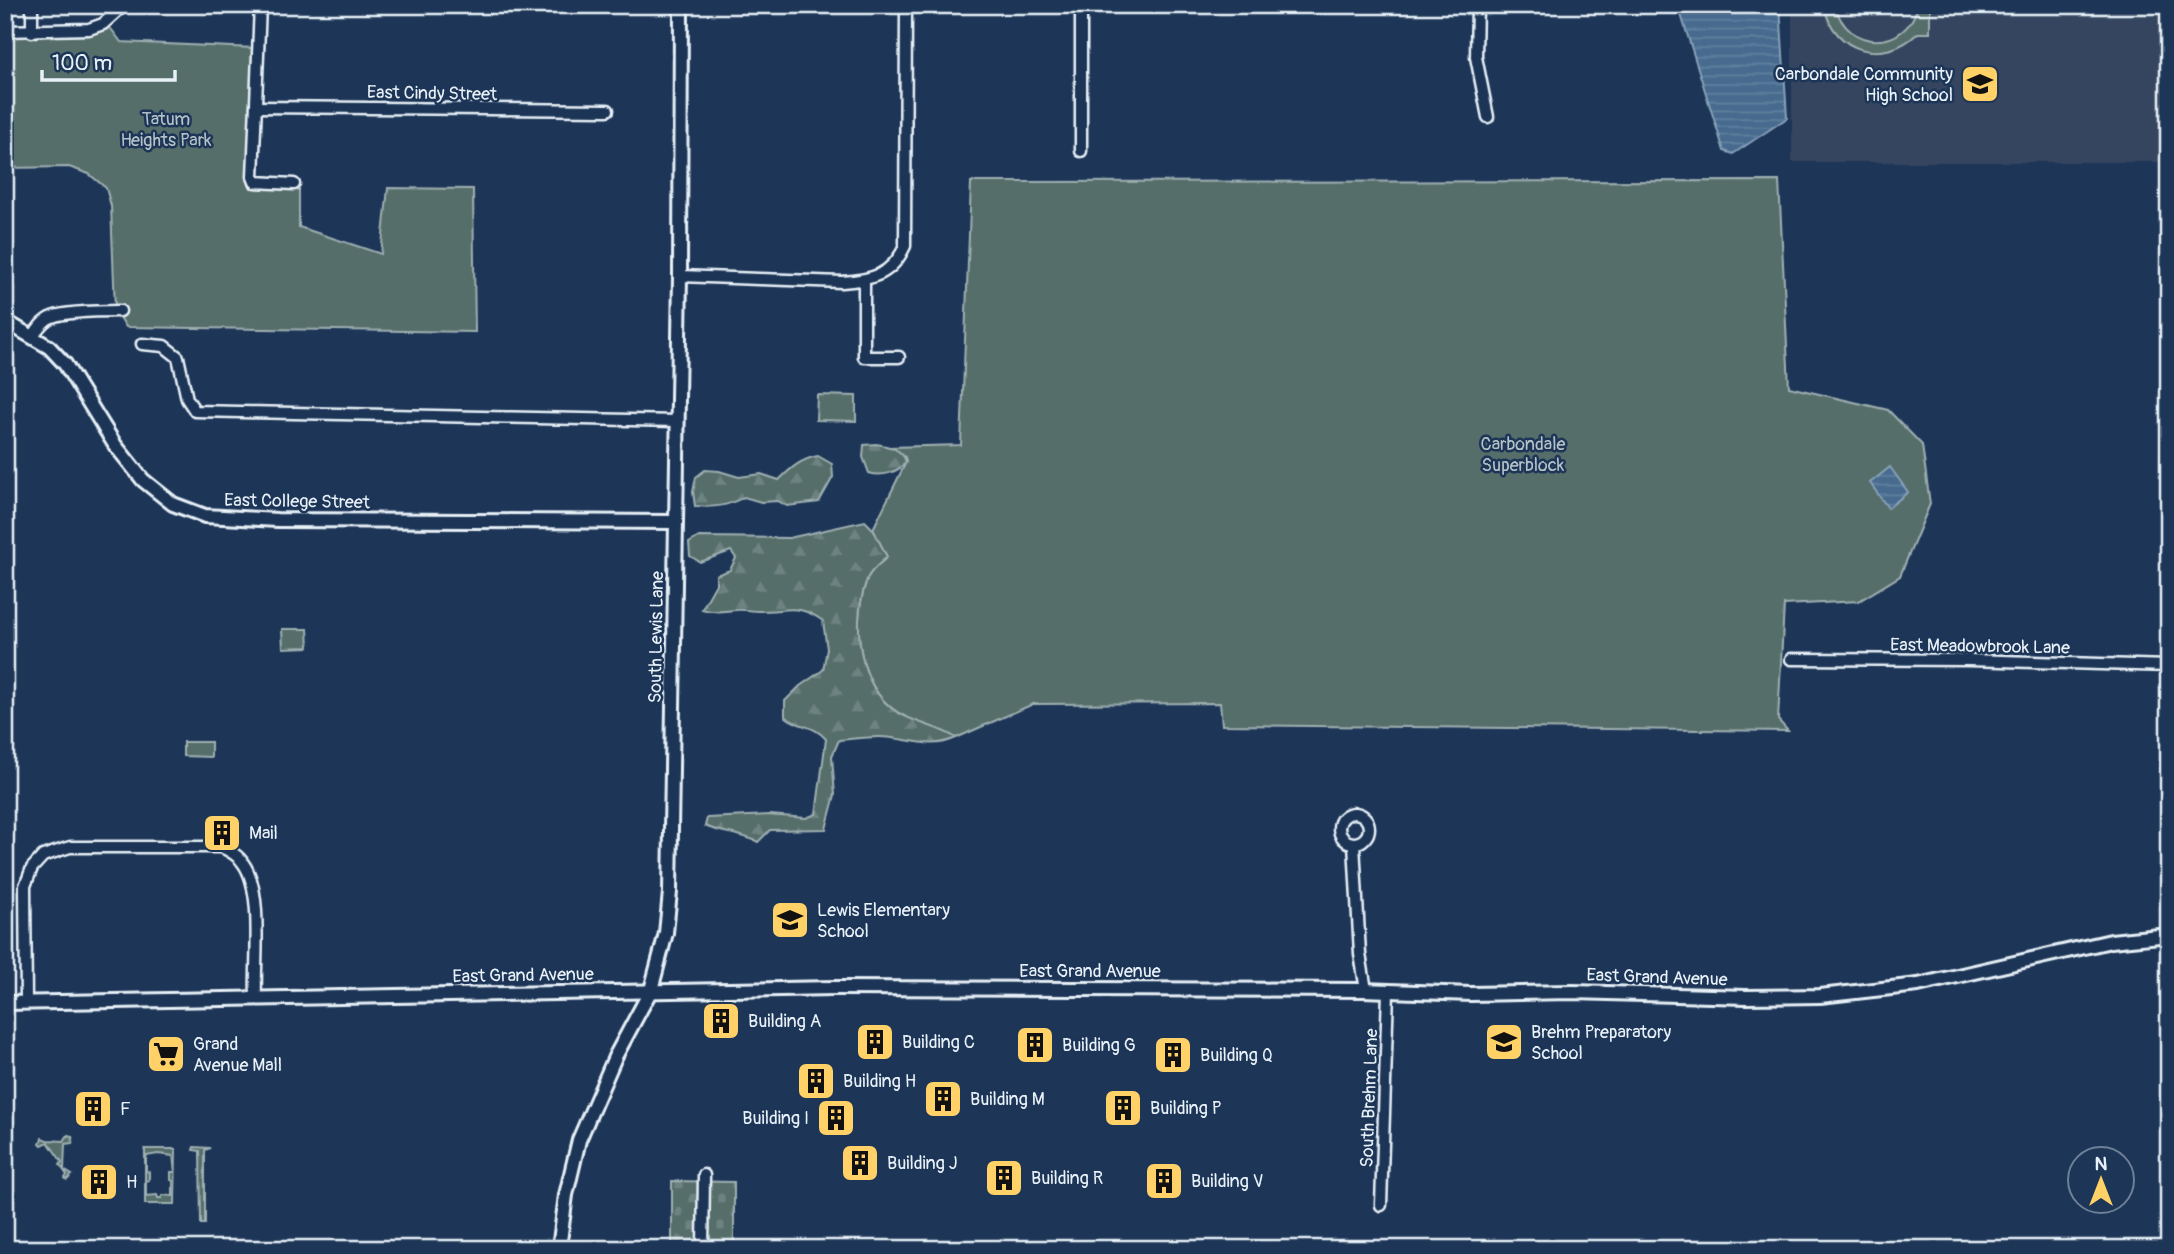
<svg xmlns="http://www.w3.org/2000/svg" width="2174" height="1254" viewBox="0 0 2174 1254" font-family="Pangolin,sans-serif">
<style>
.built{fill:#34455f}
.green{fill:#566e6b;stroke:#9fb0b2;stroke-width:2;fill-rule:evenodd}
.forest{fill:url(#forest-firs);stroke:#9fb0b2;stroke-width:2}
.cemetery{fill:url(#cemetery-stones);stroke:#9fb0b2;stroke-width:2}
.water{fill:url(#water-rules);stroke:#87a1b8;stroke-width:2}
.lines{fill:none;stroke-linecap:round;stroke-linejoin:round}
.minor-casing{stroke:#e8f1f8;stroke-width:15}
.tertiary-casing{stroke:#e8f1f8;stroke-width:18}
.minor{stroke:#1d3557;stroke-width:10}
.tertiary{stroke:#1d3557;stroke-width:12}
.labels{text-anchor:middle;stroke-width:5;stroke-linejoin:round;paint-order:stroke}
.poi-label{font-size:18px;fill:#e8f1f8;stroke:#1d3557;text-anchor:start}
.street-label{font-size:18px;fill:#e8f1f8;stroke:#1d3557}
.park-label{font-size:18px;fill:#b5c3c7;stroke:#1d3557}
</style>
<defs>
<pattern id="forest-firs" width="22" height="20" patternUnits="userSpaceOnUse" patternTransform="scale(1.75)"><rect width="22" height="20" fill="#566e6b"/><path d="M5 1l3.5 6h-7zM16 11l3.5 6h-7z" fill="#6e8381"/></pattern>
<pattern id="cemetery-stones" width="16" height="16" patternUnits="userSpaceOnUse" patternTransform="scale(1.75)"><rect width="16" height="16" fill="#566e6b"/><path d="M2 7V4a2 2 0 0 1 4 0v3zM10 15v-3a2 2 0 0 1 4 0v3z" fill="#6e8381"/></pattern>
<pattern id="water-rules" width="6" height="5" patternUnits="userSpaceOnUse" patternTransform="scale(1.75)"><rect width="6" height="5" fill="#466b8e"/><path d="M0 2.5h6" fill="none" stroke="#61819f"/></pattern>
</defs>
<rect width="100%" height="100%" fill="#1d3557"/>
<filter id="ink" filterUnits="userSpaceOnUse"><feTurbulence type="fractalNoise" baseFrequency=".0143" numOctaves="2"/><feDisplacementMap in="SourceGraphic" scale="14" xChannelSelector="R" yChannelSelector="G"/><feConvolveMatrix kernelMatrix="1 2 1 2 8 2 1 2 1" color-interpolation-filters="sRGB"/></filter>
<g filter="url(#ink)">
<rect class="built" x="1792" y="5" width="377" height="157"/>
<g class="green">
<path d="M1824 5H1835C1846 52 1907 52 1918 5H1930V33H1918C1884 66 1833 53 1824 5Z"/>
<path d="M109 26 121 42 254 48 249 178 251 188 299 190V227L381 254 388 188 473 189 475 332 126 327 115 309 111 206 106 188 89 174 69 167 5 168V35C39 36 77 40 109 26Z"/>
<path d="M1779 181 1789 387 1888 410 1922 445 1930 504 1900 576 1859 601 1784 605 1778 720 1788 731 1222 725 1220 703 1033 704 956 738C938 726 916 724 897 712 856 685 851 619 868 577 872 569 881 563 887 557L873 529 906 462 905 457 891 447 961 445 971 182Z"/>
<path d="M817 395 856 396V421L816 420Z"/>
<path d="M282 629H308L309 647 283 648Z"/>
<path d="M183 742H211V757L183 756Z"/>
<path d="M68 1135 72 1136 73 1143 65 1144 64 1170 72 1175 67 1180 65 1178 67 1175 60 1165 62 1162 48 1142 42 1145 40 1143 42 1138 47 1140 64 1141Z"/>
<path d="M194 1147 210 1148 205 1150V1224H201L200 1151 193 1150Z"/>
<path d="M145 1149H176L175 1204H145ZM158 1154 173 1156 175 1172H171V1180L173 1181V1196L162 1195V1198H158L157 1195 146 1196V1181L149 1180V1172L146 1171V1156Z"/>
</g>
<g class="forest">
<path d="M876 444C888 446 903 449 906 462 897 473 882 477 869 473L863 457 864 445Z"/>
<path d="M818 456 832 464 833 477 819 502 787 506 778 501 761 502 744 497C728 506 714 508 695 506L693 492 696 477 705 470 719 471 739 477 761 474 779 480C791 468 801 459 818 456Z"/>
<path d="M865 521 873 529 887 557C881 563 872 569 868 577 851 618 856 685 897 712 916 724 938 726 956 738 930 751 906 737 879 737 866 737 852 739 839 740L832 756 835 795 826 829 770 830 758 842C740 833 723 834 705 826L707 818 770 815 806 818 816 814 826 739C812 723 800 729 785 716V701L800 686 823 670 827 649 823 621C797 602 787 612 758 611 751 611 743 609 736 610 722 611 715 613 702 609L716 584V575L730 570 736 558 731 551 700 562 690 556 689 543 699 537 789 538Z"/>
</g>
<path class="cemetery" d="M672 1181 734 1182V1249H672Z"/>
<g class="water">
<path d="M1678 5H1780L1787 118 1733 154 1724 151Z"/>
<path d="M1890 467 1908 492 1888 508 1870 483Z"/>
</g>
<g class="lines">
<defs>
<g id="minor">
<path d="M260 5 253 177 255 182 294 184"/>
<path d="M1477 5 1476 57 1488 117"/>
<path d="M5 31 89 29 103 24 124 5"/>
<path d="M32 32V5"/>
<path d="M256 107 608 110"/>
<path d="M1081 151V5"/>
<path d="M680 276 842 282C872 280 892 275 905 246L906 5"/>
<path d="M864 280V357H899"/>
<path d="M32 337C38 329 43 320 52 317 67 311 103 311 120 311"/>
<path d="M142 344 164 346 178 357 187 399 195 411 677 421"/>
<path d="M1791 659 1969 660 2169 666"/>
<circle cx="1354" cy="828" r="15"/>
<path d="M1354 844 1360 954 1366 990"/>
<path d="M26 1002 25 886 32 868 43 856 70 847H221C230 851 238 855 243 863 264 891 254 962 256 998"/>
<path d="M1381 1205 1388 992"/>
<path d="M703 1249 704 1175"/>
</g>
<g id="tertiary">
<path d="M5 321 49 347 65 364 115 445 143 480 173 504 205 516 277 520 675 522"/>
<path d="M5 1003 835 988 1363 990 1471 994 1573 992 1746 997 1820 996 1918 985 2111 941 2169 935"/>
<path d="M559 1249 566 1195 579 1140 615 1057 651 990 666 933 670 892 680 276 681 5"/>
</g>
</defs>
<use href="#minor" class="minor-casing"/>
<use href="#tertiary" class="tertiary-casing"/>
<use href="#minor" class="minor"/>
<use href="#tertiary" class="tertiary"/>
</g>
</g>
<defs>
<symbol id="school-square" viewBox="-11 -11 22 22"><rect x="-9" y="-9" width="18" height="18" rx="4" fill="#ffd166" stroke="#1d3557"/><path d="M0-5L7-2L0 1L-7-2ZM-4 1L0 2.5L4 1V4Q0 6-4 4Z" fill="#111"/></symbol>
<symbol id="building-square" viewBox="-11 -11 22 22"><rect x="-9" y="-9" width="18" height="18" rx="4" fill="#ffd166" stroke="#1d3557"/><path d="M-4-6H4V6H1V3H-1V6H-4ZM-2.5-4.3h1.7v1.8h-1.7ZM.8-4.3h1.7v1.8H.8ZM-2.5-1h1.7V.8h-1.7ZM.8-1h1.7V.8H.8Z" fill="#111"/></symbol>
<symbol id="supermarket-square" viewBox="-11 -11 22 22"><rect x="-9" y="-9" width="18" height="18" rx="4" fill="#ffd166" stroke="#1d3557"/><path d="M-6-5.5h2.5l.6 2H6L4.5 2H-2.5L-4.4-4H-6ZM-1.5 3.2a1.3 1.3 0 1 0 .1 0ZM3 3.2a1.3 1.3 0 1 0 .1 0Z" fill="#111"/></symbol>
</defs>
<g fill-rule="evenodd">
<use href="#school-square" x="1958" y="62" width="44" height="44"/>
<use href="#building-square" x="200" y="811" width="44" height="44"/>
<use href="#school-square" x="768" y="898" width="44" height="44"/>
<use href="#building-square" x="699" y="999" width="44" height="44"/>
<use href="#building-square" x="853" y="1020" width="44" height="44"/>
<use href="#school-square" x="1482" y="1020" width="44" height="44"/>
<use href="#building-square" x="1013" y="1023" width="44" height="44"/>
<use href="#supermarket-square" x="144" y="1032" width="44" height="44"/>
<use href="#building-square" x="1151" y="1033" width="44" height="44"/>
<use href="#building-square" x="794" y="1059" width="44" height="44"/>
<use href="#building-square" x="921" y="1077" width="44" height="44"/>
<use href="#building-square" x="1101" y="1086" width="44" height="44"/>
<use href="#building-square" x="71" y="1087" width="44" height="44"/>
<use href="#building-square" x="814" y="1096" width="44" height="44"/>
<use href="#building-square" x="838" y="1141" width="44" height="44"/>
<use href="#building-square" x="982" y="1156" width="44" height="44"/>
<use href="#building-square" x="1142" y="1159" width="44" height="44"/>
<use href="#building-square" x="77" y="1160" width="44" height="44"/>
</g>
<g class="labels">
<g class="poi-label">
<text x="1953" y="80" text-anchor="end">Carbondale Community<tspan x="1953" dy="21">High School</tspan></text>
<text x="249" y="839">Mail</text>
<text x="817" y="916">Lewis Elementary<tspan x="817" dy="21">School</tspan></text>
<text x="748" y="1027">Building A</text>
<text x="1531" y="1038">Brehm Preparatory<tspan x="1531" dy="21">School</tspan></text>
<text x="902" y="1048">Building C</text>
<text x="193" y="1050">Grand<tspan x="193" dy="21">Avenue Mall</tspan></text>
<text x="1062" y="1051">Building G</text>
<text x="1200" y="1061">Building Q</text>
<text x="843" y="1087">Building H</text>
<text x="970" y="1105">Building M</text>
<text x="1150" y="1114">Building P</text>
<text x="120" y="1115">F</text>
<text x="809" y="1124" text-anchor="end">Building I</text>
<text x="887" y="1169">Building J</text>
<text x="1031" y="1184">Building R</text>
<text x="1191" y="1187">Building V</text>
<text x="126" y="1188">H</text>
</g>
<g class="street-label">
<text transform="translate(432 93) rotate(1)" y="6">East Cindy Street</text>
<text transform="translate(297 501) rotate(1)" y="6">East College Street</text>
<text transform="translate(656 637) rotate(-89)" y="6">South Lewis Lane</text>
<text transform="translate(1980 646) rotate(1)" y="6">East Meadowbrook Lane</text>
<text x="1090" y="977">East Grand Avenue</text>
<text transform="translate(523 975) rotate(-1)" y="6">East Grand Avenue</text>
<text transform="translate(1657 977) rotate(2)" y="6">East Grand Avenue</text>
<text transform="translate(1369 1098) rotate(-88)" y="6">South Brehm Lane</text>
</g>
<g class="park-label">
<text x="166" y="125">Tatum<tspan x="166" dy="21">Heights Park</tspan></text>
<text x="1523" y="450">Carbondale<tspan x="1523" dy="21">Superblock</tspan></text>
</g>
</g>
<rect width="2174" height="1254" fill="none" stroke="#1d3557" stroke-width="28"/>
<rect x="14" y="14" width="2146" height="1226" fill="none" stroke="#e8f1f8" stroke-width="2.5" filter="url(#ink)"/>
<g transform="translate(2101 1180)"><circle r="33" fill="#1d3557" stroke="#6e8097" stroke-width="2"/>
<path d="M0-5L12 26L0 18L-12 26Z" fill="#ffd166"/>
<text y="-10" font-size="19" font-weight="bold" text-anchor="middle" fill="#e8f1f8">N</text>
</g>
<path d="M42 70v10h133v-10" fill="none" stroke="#e8f1f8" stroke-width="3.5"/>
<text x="52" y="70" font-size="21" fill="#e8f1f8" stroke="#1d3557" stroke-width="5" paint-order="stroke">100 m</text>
</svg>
